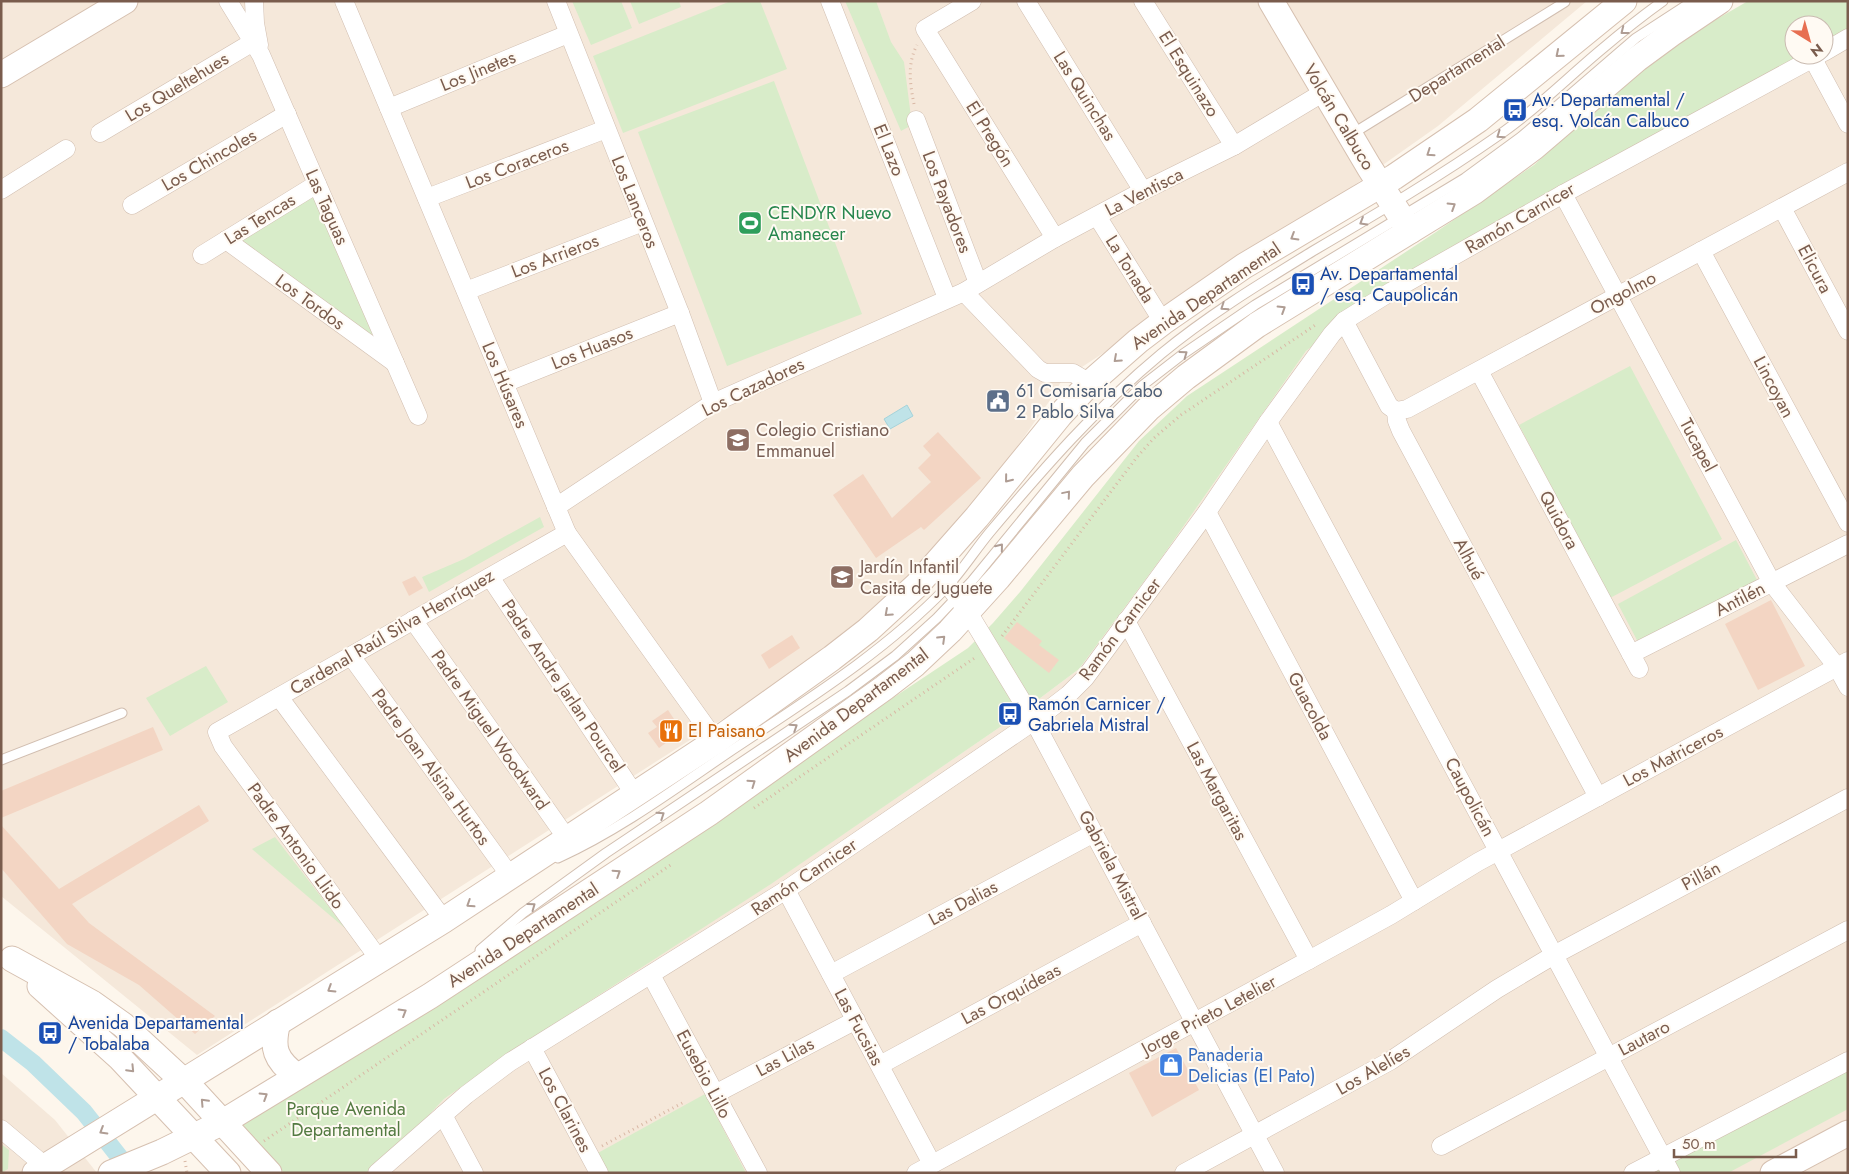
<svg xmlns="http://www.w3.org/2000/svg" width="1849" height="1174" viewBox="0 0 1849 1174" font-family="Jost,sans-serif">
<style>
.residential{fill:#f5e8da}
.green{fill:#d8ecc9}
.water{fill:#bfe3e8;stroke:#a5d3da}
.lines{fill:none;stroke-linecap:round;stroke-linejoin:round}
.canal{stroke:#bfe3e8;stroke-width:18}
.building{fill:#f3d5c3}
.lane-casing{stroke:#d1beb0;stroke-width:11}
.street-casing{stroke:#d1beb0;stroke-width:19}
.secondary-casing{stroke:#d6c0b0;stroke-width:27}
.path{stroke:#d9b8a5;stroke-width:3;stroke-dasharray:1 4;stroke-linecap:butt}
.lane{stroke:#fff;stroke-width:9}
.street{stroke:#fff;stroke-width:18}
.secondary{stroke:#fff;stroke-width:25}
.oneway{stroke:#af9d94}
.labels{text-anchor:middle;stroke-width:4;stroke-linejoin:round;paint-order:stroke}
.street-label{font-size:18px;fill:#7a5c4d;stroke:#fffaf3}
.transit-label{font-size:18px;fill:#164399;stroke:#fffaf3;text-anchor:start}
.leisure-label{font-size:18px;fill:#27864d;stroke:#fffaf3;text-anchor:start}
.service-label{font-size:18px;fill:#4e5e75;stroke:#fffaf3;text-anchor:start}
.education-label{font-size:18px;fill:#785e54;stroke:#fffaf3;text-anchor:start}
.food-label{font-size:18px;fill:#c56008;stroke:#fffaf3;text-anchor:start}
.shop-label{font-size:18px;fill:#366cbe;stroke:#fffaf3;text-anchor:start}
.park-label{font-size:18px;fill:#537a41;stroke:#fffaf3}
</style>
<rect width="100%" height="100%" fill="#fdf6ec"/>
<g class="residential">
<path d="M1 1H1587L1438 126 1275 241 1062 380 1053 396 936 561 898 607 197 1055 1 896Z"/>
<path d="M1848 32V1173H366L426 1118 444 1099 523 1044 776 880 1019 714 1079 669 1162 557 1306 351 1385 288Z"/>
<path d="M1 1073 55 1120 97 1173H1Z"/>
</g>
<g class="green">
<path d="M572 1H621L632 28 591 45Z"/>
<path d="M630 1H679L681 7 639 24Z"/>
<path d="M731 1H760L787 69 623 133 593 56Z"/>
<path d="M845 1H876L891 42 904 62 912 125 901 131Z"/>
<path d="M1748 1H1848V32L1824 46V25H1794V55H1808L1385 288 1306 351 1162 557 1079 669 1019 714 771 884 523 1044 444 1099 426 1118 366 1173H284L242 1124 508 954 968 648 993 623 1020 592 1139 441 1187 396 1436 232 1534 165 1623 84 1667 48Z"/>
<path d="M774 81 862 314 727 366 638 132Z"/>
<path d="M314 195 374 338 240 241Z"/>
<path d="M1630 366 1722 539 1610 598 1519 425Z"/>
<path d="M540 517 544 527 429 592 422 577 464 559Z"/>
<path d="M1736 540 1757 580 1639 644 1618 604Z"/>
<path d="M206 666 228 702 170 736 146 698Z"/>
<path d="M275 837 346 929 252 849Z"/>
<path d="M1848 1069V1109L1728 1173H1650Z"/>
<path d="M705 1094 746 1173H606L596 1154Z"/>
<path d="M1 1144 9 1150 8 1169 1 1173Z"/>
</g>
<path class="water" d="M907 405 913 416 890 429 884 419Z"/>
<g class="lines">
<path class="canal" d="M1 1038 33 1063 84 1112 132 1173"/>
</g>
<g class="building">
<path d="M938 432 981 478 924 530 921 527 876 558 833 495 863 474 892 518 931 482 918 468 931 455 923 446Z"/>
<path d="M415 576 423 588 409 596 402 582Z"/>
<path d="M1771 600 1805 666 1758 690 1725 624Z"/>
<path d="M1017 622 1042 641 1039 645 1059 660 1049 673 1004 638Z"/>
<path d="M792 635 800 648 769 669 761 655Z"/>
<path d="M668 710 682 731 659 748 648 733 657 727 652 721Z"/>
<path d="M153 727 163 750 1 818V791Z"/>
<path d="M199 805 209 821 72 904 89 923 215 1016 195 1034 139 985 67 944 1 868V825L59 889Z"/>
<path d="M1176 1048 1199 1090 1152 1117 1129 1073Z"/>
</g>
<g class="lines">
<defs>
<g id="lane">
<path d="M1352 134 1565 2"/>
<path d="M1 760 122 713"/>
<path d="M558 858C621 829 676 788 732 750 807 700 883 653 946 588 962 571 975 550 990 532 1043 469 1097 407 1161 354 1208 315 1261 283 1313 251 1376 214 1439 177 1499 135 1536 110 1567 78 1602 49 1622 32 1642 16 1663 1"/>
<path d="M480 950 523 913 606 853 848 691 895 656 937 618 972 581 1085 443 1143 385 1183 354 1255 305 1465 178 1521 137 1636 38 1693 1"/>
</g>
<g id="street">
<path d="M228 1 261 55 418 416"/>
<path d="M254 1 255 23 259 45"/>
<path d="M344 1 567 533 716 741"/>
<path d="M556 1 680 313 713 403"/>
<path d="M830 1 947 298"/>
<path d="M972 1 925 29 1055 238"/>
<path d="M1026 1 1143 191"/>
<path d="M1143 1 1234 146"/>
<path d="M1824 52 1848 38"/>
<path d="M1813 59 1848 124"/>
<path d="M389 108 568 34"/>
<path d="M916 120 978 283"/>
<path d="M100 133 253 42"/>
<path d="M1 190 66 149"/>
<path d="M1563 194 1772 583 1837 667 1848 687"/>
<path d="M427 198 606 129"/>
<path d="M132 205 287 114"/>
<path d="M1782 208 1848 331"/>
<path d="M1097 216 1163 322"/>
<path d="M226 240 395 363"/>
<path d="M1701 251 1848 523"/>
<path d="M202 255 317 184"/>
<path d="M466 291 643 222"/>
<path d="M964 292 1038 369 1045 373H1073L1090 383"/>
<path d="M1344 321 1389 406 1396 411"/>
<path d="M1479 371 1639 669"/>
<path d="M505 383 680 313"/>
<path d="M1396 411 1407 409 1848 172"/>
<path d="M1396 411 1397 421 1401 431 1598 797"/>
<path d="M1268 422 1671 1173"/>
<path d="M556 507 713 403 964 292 1055 238 1143 191 1234 146 1324 92"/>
<path d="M1207 512 1414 901"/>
<path d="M934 566 968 612 1034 721 1275 1173"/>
<path d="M490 577 635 795"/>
<path d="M413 620 568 840"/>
<path d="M1126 621 1309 960"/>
<path d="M1631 654 1848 544"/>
<path d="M351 656 511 877"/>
<path d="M279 697 444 920"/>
<path d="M786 890 932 1164"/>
<path d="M379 959 223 746 217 732 567 533"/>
<path d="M831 974 1094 833"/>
<path d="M651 975 758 1173"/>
<path d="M532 1048 599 1173"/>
<path d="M880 1065 1142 923"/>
<path d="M715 1094 856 1020"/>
<path d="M443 1115 474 1173"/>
<path d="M1 1129 45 1166"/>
<path d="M1441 1146 1848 930"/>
<path d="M377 1173 466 1095 510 1062 786 890 1034 721 1068 695 1085 678 1207 512 1268 422 1332 334 1344 321 1392 291 1563 194 1819 55"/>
<path d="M916 1173 1309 960 1391 915 1478 862 1848 661"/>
<path d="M1184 1173 1390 1061 1497 989 1554 955 1848 798"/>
<path d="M1633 1173 1848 1061"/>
</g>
<g id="secondary">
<path d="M1271 1 1369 167 1410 231"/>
<path d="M1 75 125 1"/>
<path d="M12 959 92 1003 123 1025 191 1088 269 1173"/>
<path d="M40 986 120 1058 228 1173"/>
<path d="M278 1022C271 1048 275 1060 297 1076"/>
<path d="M35 1173 444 920 716 741 832 658 868 630 917 585 977 517 1060 415 1090 383 1138 341 1163 322 1244 266 1394 177 1478 120 1624 1"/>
<path d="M111 1173 162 1152 223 1122 430 996 709 813 884 688 915 664 950 631 998 578 1083 476 1148 409 1186 377 1257 325 1475 191 1533 148 1637 59 1671 34 1720 1"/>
<path d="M1773 1173 1848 1133"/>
</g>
</defs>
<use href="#lane" class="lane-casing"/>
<use href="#street" class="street-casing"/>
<use href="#secondary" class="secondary-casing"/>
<g class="path">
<path d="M914 104C910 84 907 64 917 45"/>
<path d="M1002 636 1137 457 1154 438 1181 415 1317 324"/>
<path d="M754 808 976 657"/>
<path d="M264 1141 672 864"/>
<path d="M602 1146 684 1102"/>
<path d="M185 1161 187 1173"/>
</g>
<use href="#lane" class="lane"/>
<use href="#street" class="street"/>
<use href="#secondary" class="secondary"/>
</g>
<defs><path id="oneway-chevron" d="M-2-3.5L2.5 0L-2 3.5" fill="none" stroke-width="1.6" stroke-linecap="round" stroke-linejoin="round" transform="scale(1.25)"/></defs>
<g class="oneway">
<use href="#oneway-chevron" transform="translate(1624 31) rotate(142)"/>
<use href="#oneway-chevron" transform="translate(1559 54) rotate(140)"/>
<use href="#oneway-chevron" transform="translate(1500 135) rotate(145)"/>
<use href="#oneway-chevron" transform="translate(1430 153) rotate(146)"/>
<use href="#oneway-chevron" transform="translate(1452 206) rotate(-32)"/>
<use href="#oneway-chevron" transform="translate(1363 222) rotate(149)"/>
<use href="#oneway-chevron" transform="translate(1294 237) rotate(149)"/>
<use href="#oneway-chevron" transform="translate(1224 307) rotate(146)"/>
<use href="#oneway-chevron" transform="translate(1282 309) rotate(-32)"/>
<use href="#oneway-chevron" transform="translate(1184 354) rotate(-36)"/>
<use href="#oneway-chevron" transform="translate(1117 359) rotate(138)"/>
<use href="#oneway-chevron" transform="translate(1008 479) rotate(129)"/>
<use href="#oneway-chevron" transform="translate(1067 494) rotate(-50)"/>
<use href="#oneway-chevron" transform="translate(1000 547) rotate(-51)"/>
<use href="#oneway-chevron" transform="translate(888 613) rotate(138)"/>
<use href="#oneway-chevron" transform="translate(942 639) rotate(-44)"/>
<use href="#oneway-chevron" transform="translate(794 727) rotate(-33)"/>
<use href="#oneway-chevron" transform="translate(752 783) rotate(-35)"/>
<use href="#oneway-chevron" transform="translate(661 815) rotate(-34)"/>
<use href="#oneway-chevron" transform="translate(617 873) rotate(-33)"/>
<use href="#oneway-chevron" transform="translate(470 904) rotate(147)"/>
<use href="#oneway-chevron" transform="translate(532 906) rotate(-36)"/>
<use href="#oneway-chevron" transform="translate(331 989) rotate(148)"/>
<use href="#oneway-chevron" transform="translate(403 1012) rotate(-31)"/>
<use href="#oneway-chevron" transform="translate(131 1069) rotate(46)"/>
<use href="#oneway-chevron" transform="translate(264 1096) rotate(-32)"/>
<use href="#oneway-chevron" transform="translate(204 1102) rotate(-133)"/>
<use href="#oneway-chevron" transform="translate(103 1131) rotate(149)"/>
</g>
<defs>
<symbol id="bus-square" viewBox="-11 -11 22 22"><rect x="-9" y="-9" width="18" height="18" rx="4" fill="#1a4fb4" stroke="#fffaf3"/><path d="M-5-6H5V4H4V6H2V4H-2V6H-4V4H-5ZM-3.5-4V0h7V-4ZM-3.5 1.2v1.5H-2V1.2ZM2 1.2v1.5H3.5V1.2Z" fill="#fff"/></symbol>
<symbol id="stadium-square" viewBox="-11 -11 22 22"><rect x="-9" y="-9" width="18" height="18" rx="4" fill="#2e9e5b" stroke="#fffaf3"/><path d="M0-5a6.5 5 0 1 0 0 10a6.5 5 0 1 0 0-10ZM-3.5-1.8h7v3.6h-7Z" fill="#fff"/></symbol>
<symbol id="civic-square" viewBox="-11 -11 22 22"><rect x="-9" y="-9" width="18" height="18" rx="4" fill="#5c6f8a" stroke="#fffaf3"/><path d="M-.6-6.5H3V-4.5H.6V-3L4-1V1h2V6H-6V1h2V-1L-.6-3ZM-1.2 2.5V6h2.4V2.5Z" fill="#fff"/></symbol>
<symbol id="school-square" viewBox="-11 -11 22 22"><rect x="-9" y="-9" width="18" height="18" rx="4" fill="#8d6e63" stroke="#fffaf3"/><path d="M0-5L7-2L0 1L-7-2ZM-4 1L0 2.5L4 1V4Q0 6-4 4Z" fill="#fff"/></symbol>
<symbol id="restaurant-square" viewBox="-11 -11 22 22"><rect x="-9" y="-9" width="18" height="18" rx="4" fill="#e8710a" stroke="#fffaf3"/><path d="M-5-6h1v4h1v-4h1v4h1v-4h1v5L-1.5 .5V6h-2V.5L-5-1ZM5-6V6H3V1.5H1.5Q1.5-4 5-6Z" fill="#fff"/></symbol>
<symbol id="shop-square" viewBox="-11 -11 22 22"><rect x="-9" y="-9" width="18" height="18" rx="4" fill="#3f7fe0" stroke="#fffaf3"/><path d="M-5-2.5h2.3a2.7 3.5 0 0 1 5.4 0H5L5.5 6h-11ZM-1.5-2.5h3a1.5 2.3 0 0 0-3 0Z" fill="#fff"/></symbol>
</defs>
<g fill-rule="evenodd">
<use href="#bus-square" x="1501" y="96" width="28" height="28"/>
<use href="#stadium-square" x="736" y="209" width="28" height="28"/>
<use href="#bus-square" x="1289" y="270" width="28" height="28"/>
<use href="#civic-square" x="984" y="387" width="28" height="28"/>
<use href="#school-square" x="724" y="426" width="28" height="28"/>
<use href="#school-square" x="828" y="563" width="28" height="28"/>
<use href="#bus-square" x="996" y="700" width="28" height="28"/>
<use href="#restaurant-square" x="657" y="717" width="28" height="28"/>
<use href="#bus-square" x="36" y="1019" width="28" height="28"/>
<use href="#shop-square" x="1157" y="1051" width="28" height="28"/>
</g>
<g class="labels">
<g class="street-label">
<text transform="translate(1457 69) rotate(-32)" y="6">Departamental</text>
<text transform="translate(478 71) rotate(-22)" y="6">Los Jinetes</text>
<text transform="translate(1189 74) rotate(58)" y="6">El Esquinazo</text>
<text transform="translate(177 87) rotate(-31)" y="6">Los Queltehues</text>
<text transform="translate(1085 96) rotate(58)" y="6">Las Quinchas</text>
<text transform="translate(1339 117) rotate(59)" y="6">Volcán Calbuco</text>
<text transform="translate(990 134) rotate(58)" y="6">El Pregón</text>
<text transform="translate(889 150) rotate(68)" y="6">El Lazo</text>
<text transform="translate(209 160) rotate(-30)" y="6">Los Chincoles</text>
<text transform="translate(517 164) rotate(-21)" y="6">Los Coraceros</text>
<text transform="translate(1144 192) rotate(-27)" y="6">La Ventisca</text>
<text transform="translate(635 202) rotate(68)" y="6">Los Lanceros</text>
<text transform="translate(947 202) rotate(69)" y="6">Los Payadores</text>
<text transform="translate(327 207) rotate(66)" y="6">Las Taguas</text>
<text transform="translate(1520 218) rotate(-30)" y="6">Ramón Carnicer</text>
<text transform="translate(260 219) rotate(-32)" y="6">Las Tencas</text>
<text transform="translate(555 256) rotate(-21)" y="6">Los Arrieros</text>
<text transform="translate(1130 269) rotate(58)" y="6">La Tonada</text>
<text transform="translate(1815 269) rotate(62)" y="6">Elicura</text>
<text transform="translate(1623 293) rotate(-28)" y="6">Ongolmo</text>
<text transform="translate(1206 296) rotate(-34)" y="6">Avenida Departamental</text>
<text transform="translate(310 302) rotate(36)" y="6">Los Tordos</text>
<text transform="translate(592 348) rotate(-22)" y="6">Los Huasos</text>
<text transform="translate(505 385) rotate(67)" y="6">Los Húsares</text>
<text transform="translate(753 387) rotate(-26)" y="6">Los Cazadores</text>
<text transform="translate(1774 387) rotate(62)" y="6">Lincoyan</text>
<text transform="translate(1698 445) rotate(62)" y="6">Tucapel</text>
<text transform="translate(1559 520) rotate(62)" y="6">Quidora</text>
<text transform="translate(1469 559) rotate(62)" y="6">Alhué</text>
<text transform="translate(1740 599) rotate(-27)" y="6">Antilén</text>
<text transform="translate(1120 629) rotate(-53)" y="6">Ramón Carnicer</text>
<text transform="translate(392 632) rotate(-30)" y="6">Cardenal Raúl Silva Henríquez</text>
<text transform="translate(563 686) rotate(56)" y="6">Padre Andre Jarlan Pourcel</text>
<text transform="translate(856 705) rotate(-37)" y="6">Avenida Departamental</text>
<text transform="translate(1310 706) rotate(62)" y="6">Guacolda</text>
<text transform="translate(490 730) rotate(55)" y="6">Padre Miguel Woodward</text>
<text transform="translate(1673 756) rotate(-28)" y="6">Los Matriceros</text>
<text transform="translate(431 767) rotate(54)" y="6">Padre Joan Alsina Hurtos</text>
<text transform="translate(1217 791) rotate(62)" y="6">Las Margaritas</text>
<text transform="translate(1470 797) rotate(62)" y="6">Caupolicán</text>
<text transform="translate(296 846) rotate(54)" y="6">Padre Antonio Llido</text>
<text transform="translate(1112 865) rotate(62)" y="6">Gabriela Mistral</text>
<text transform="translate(1701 876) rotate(-28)" y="6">Pillán</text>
<text transform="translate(804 877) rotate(-34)" y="6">Ramón Carnicer</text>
<text transform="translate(963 903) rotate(-28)" y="6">Las Dalias</text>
<text transform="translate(523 935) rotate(-33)" y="6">Avenida Departamental</text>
<text transform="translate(1011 994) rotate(-28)" y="6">Las Orquídeas</text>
<text transform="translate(1209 1015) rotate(-28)" y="6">Jorge Prieto Letelier</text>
<text transform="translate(859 1027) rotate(62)" y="6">Las Fucsias</text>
<text transform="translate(1644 1038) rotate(-28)" y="6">Lautaro</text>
<text transform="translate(785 1057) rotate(-28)" y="6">Las Lilas</text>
<text transform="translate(1373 1070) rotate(-30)" y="6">Los Alelíes</text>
<text transform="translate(704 1074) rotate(62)" y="6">Eusebio Lillo</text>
<text transform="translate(565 1110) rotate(62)" y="6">Los Clarines</text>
</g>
<g class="transit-label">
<text x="1532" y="106">Av. Departamental /<tspan x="1532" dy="21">esq. Volcán Calbuco</tspan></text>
<text x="1320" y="280">Av. Departamental<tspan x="1320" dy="21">/ esq. Caupolicán</tspan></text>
<text x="1028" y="710">Ramón Carnicer /<tspan x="1028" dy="21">Gabriela Mistral</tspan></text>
<text x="68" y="1029">Avenida Departamental<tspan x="68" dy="21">/ Tobalaba</tspan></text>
</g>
<g class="leisure-label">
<text x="768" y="219">CENDYR Nuevo<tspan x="768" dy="21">Amanecer</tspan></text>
</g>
<g class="service-label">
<text x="1016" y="397">61 Comisaría Cabo<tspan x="1016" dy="21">2 Pablo Silva</tspan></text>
</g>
<g class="education-label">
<text x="756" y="436">Colegio Cristiano<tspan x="756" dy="21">Emmanuel</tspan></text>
<text x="860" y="573">Jardín Infantil<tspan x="860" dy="21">Casita de Juguete</tspan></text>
</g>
<g class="food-label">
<text x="688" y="737">El Paisano</text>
</g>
<g class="shop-label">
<text x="1188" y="1061">Panaderia<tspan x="1188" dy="21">Delicias (El Pato)</tspan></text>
</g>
<g class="park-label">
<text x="346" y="1115">Parque Avenida<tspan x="346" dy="21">Departamental</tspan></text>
</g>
</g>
<rect width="1849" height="1174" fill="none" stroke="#7a5c4d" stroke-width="5"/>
<g transform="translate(1809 40) rotate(143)"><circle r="24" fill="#fffaf3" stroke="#cabbb1"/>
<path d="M0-4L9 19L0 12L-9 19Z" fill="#e76f51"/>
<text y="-8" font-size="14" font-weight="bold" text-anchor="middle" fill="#7a5c4d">N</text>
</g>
<path d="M1674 1149v8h122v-8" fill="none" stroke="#7a5c4d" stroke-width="2.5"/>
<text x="1682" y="1149" font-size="15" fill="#7a5c4d" stroke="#fffaf3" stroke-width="4" paint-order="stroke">50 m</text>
</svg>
